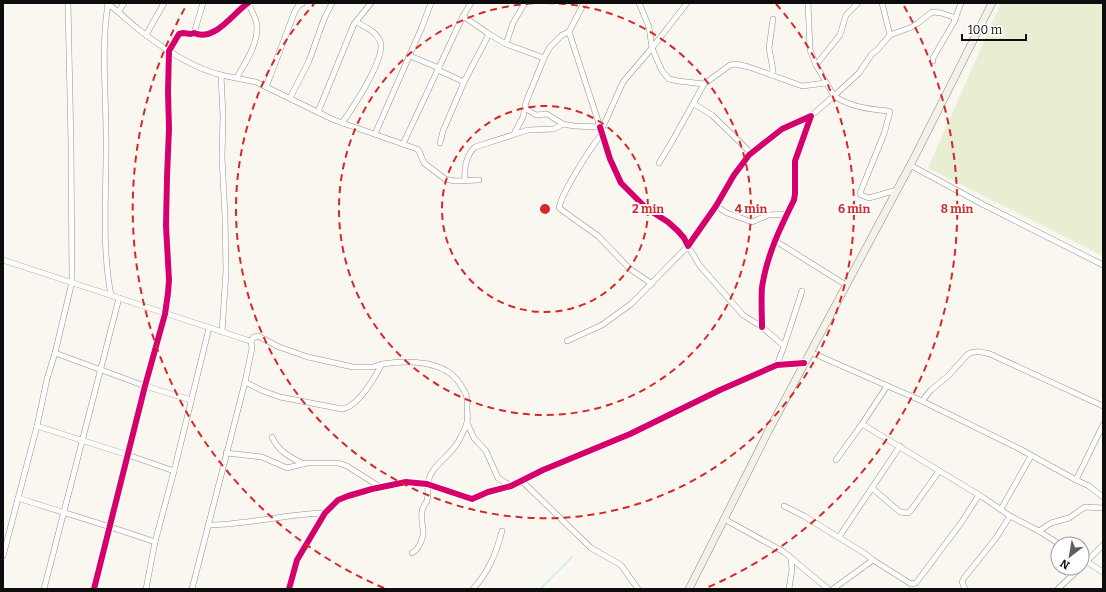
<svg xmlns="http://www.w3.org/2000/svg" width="1106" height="592" viewBox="0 0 1106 592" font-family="Bitter,serif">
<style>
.green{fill:#e7eed2}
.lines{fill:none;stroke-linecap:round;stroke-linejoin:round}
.stream{stroke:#c9eaf2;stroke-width:1.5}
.street-casing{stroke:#949290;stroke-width:6}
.secondary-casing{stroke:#8a8986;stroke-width:8}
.street{stroke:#fefefd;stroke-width:5}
.secondary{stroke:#f4f1e8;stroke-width:7}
.cycleway-casing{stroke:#fff;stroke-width:8}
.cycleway{stroke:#d6006c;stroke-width:6}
.ring{fill:none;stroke:#d62828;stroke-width:2;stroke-dasharray:7 5}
.centre{fill:#d62828;stroke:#fff;stroke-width:2}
.ring-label{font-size:12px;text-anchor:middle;font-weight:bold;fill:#d62828;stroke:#fff;stroke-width:4;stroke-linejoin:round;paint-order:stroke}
</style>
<rect width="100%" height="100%" fill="#faf7f1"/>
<path class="green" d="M1001 3H1103V256L928 168Z"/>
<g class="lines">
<path class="stream" d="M540 589 572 557"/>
<defs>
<g id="street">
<path d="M107 3C118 11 127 20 138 29 161 47 193 68 221 75"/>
<path d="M471 3 463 16 489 34"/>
<path d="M639 3 649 27 652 48 662 71 669 79 678 81 704 84"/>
<path d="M808 3 810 50 816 65 834 96 811 116"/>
<path d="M882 3 890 35 878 49 871 55 859 73 834 96C851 107 868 109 888 111L890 112 884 134 860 193 861 195 869 198 897 190"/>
<path d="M108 4C101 47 106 91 106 134 107 186 101 244 111 295"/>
<path d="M119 11 124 3"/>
<path d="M194 33 203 3"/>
<path d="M146 35 164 3"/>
<path d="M890 35 912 27 918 23 932 12 941 13 956 18"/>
<path d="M506 44 513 23 525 3"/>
<path d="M410 56 439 68"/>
<path d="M933 61V58L954 22 961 3"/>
<path d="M816 65 840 35 846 15 858 3"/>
<path d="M438 70 464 82"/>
<path d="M771 75 773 70 769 48 773 19"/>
<path d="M237 77C246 62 261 39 256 21 254 15 251 9 248 3"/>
<path d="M266 87 295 11 299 5 303 3"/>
<path d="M290 98 309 61 324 19 332 3"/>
<path d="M694 104 712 115 751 153"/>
<path d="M525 108 536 115 547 114 563 124"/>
<path d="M318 112 354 24 371 3"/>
<path d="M342 123C352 109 387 57 380 41 376 31 365 27 356 22"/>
<path d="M600 127 610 159 621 183 646 208 668 222 678 231 684 238 688 246 716 206 734 175 749 155 782 129 811 116 795 161V194L794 200C780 228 767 255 762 287 761 300 762 314 762 327"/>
<path d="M601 131 623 82 652 48 687 3"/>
<path d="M375 134 422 27 431 3"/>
<path d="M514 134 523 117 526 102 544 58 550 47 562 35 569 32"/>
<path d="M602 134C592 145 561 194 559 208L598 236 630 269 652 284"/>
<path d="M440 143 443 131 464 82 489 34 506 44 544 58"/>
<path d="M403 144 463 16"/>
<path d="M659 163 670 145 704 84 730 65 736 64 749 67 802 86 826 83"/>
<path d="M910 165 984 205 1103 265"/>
<path d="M465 180C464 169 466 155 475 147L528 130 554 129 563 124 574 126 600 127 569 32 584 3"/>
<path d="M716 206 727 213 752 222 768 215 787 214"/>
<path d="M774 240 846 285"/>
<path d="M3 260 247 340 251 341 254 337 258 336 279 347 308 357 353 367H373L382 364"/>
<path d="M222 332 226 271 225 216 222 158 223 117 221 75 256 82 334 120 417 149 419 151 424 163 445 179 455 181 479 180"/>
<path d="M567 341 602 325 631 304 688 246 700 266 743 315 762 327 784 346 777 365"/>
<path d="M784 346 802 291"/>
<path d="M810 352 922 401 1018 448 1076 480 1103 425"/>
<path d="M55 353 145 386 191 400"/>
<path d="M245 382 263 391 280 397 342 409C358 407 375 377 382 364 408 360 445 360 460 384 466 393 468 396 467 407 467 412 468 417 467 422 466 428 461 436 458 442 450 457 430 466 428 483 427 489 429 494 427 501 425 504 422 508 422 512 420 526 427 530 420 544 418 548 416 551 412 553"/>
<path d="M922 401 931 390 948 376 968 354C975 350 982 352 990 354L1103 406"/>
<path d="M467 423 474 438 486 451 498 478 511 486"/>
<path d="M862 424 984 498 1010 516 1039 531 1059 544"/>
<path d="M37 426 128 455 174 471"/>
<path d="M272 437C278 451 291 458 304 464"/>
<path d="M226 453 262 457 287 468 307 463H338L347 466 380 487"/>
<path d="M836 460 862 424 887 386"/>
<path d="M1076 480 1089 486 1103 497"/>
<path d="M522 481 591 548 621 565 638 589"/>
<path d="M872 488 900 512 908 513 912 509 939 471"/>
<path d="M18 498C64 513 110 526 155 542"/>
<path d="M784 506 804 516 864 553 873 560 833 589"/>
<path d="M1001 509 1031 456"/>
<path d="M724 519 784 552 828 589"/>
<path d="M208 525C247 525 285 514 325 513"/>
<path d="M1039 531 1051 523 1069 518 1085 507 1103 508"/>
<path d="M839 537 900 446"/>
<path d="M3 556 37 426 47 379 55 353 72 282 71 145 68 3"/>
<path d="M1082 559 1103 572"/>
<path d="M873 560 911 584 916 583 961 523 979 495"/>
<path d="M1082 566 1103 545"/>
<path d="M44 589 119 298"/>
<path d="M94 589 145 386 165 314 168 293 169 280 166 226 167 177 169 129 168 92 169 51 179 34 183 33 191 34 194 33C215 42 232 14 248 3"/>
<path d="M146 589 155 542 174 471 209 328"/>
<path d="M192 589 245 382 252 348 251 341"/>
<path d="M289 589 297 560 325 513 338 500 348 496 372 489 406 482 427 484 472 499 488 492 511 486 543 470 630 434 720 390 777 365 804 363"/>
<path d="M473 589C489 571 496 554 502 531"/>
<path d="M789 589 792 569 791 559"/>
<path d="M965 589 962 582 964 578 996 538 1010 516"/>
<path d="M1058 589 1080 568"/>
</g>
<path id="secondary" d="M689 589 770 428 912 162 992 3"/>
</defs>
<use href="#street" class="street-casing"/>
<use href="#secondary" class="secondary-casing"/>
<use href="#street" class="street"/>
<use href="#secondary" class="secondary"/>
<defs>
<g id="cycleway">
<path d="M600 127 610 159 621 183 646 208 668 222 678 231 684 238 688 246 716 206 734 175 749 155 782 129 811 116 795 161V194L794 200C780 228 767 255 762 287 761 300 762 314 762 327"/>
<path d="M94 589 145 386 165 314 168 293 169 280 166 226 167 177 169 129 168 92 169 51 179 34 183 33 191 34 194 33C215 42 232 14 248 3"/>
<path d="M289 589 297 560 325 513 338 500 348 496 372 489 406 482 427 484 472 499 488 492 511 486 543 470 630 434 720 390 777 365 804 363"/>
</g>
</defs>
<use href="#cycleway" class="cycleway-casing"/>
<use href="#cycleway" class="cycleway"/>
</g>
<g class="ring">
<circle cx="545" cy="209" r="103"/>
<path d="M547 3A206 206 0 1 1 543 3"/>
<path d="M776 4A309 309 0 1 1 314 4"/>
<path d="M384 588A412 412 0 0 1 186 6M904 6A412 412 0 0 1 706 588"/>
</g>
<circle cx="545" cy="209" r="6" class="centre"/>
<g class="ring-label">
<text x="648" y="213">2 min</text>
<text x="751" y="213">4 min</text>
<text x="854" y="213">6 min</text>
<text x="957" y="213">8 min</text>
</g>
<rect width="1106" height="592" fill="none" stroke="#0d0d0d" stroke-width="8"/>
<g transform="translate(1070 556) rotate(211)"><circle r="19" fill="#ffffff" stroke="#9e9e9e"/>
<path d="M0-3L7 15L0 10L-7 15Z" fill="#605f5d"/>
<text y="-6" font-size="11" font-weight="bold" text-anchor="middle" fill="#0d0d0d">N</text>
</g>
<path d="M962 34v6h64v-6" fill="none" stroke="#0d0d0d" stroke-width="2"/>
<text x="968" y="34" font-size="12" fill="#0d0d0d" stroke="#ffffff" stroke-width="3" paint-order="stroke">100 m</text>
</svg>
